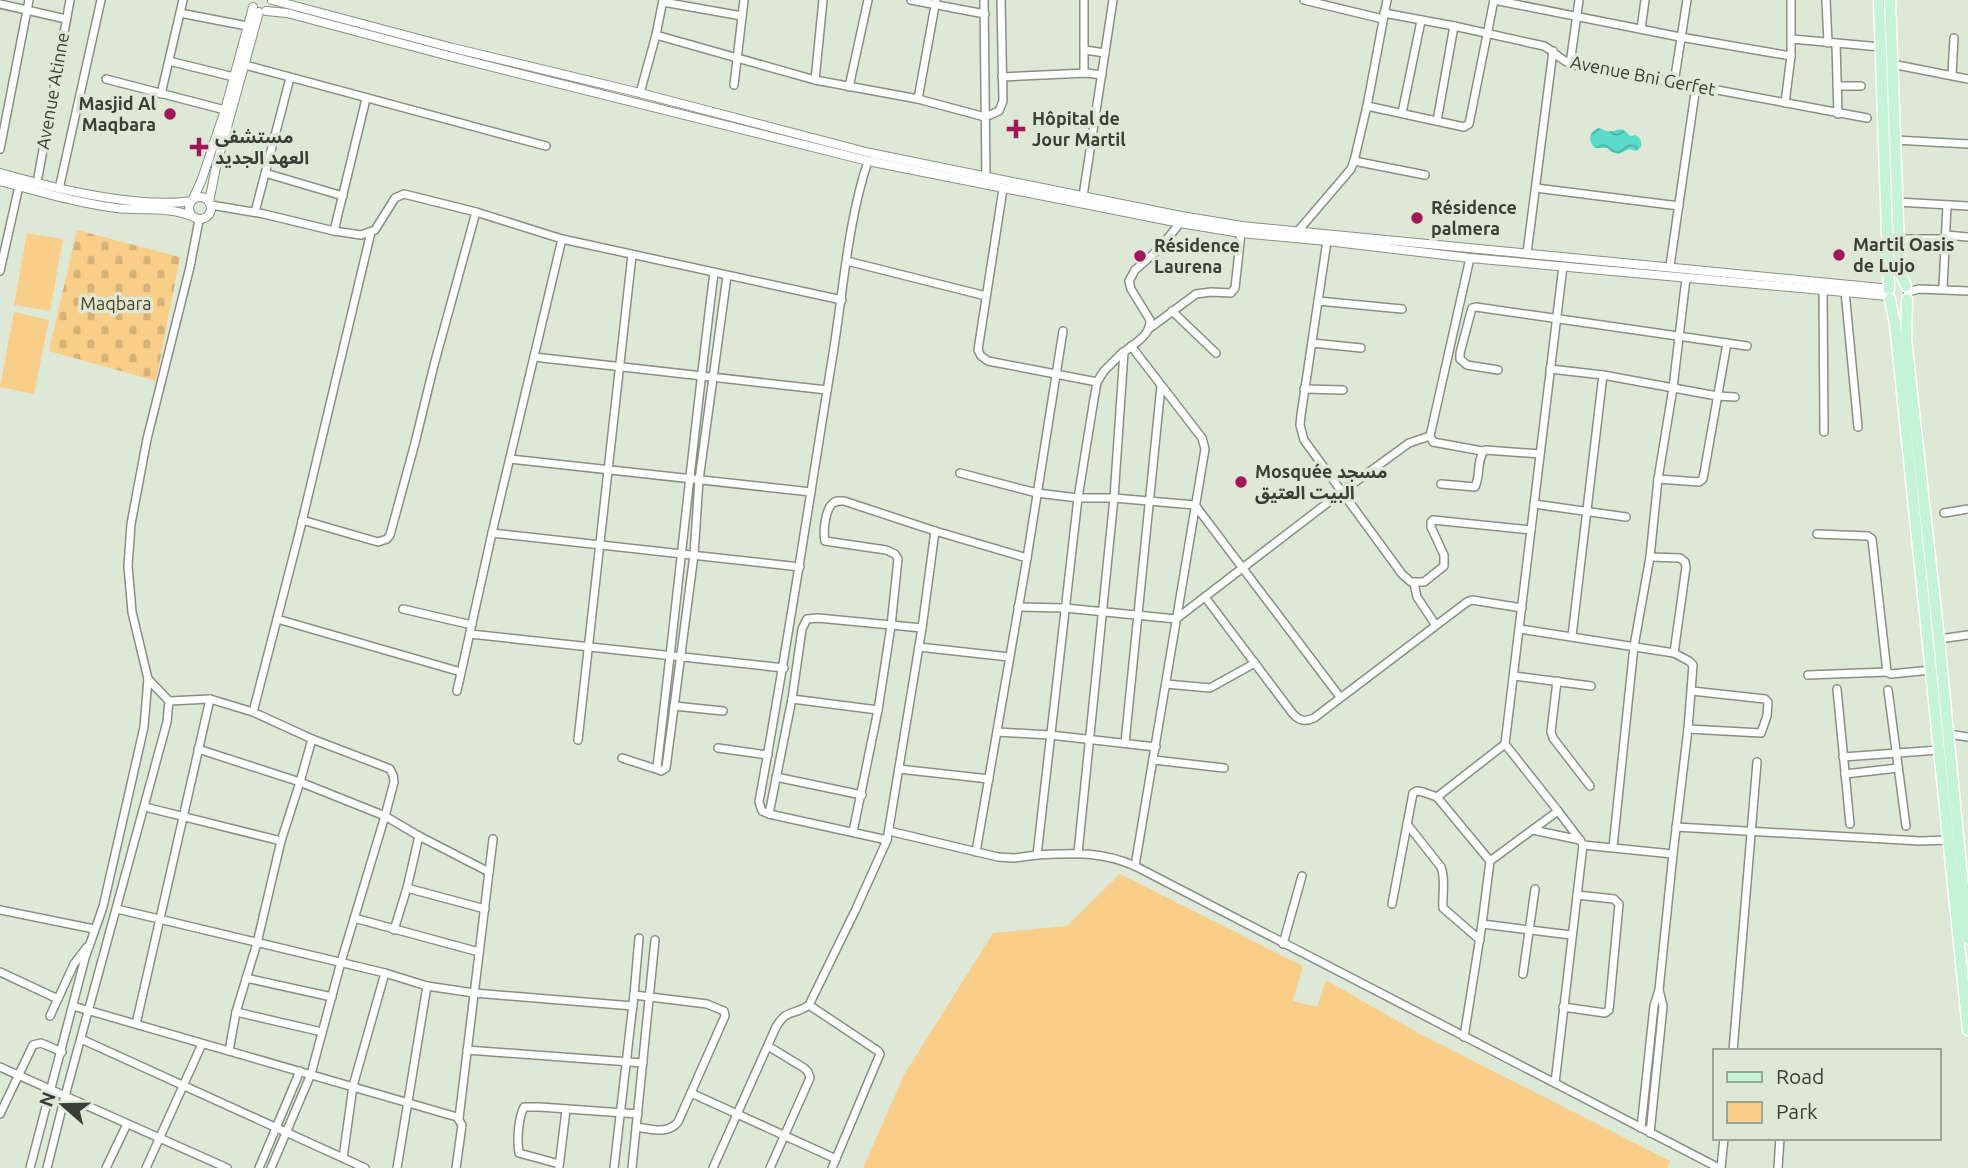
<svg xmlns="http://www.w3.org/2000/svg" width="1968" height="1168" viewBox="0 0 1968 1168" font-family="Ubuntu,'Noto Sans Arabic',sans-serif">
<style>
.green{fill:#f9ce89}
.cemetery{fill:url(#cemetery-stones)}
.water{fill:url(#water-waves)}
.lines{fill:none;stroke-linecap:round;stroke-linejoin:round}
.minor-casing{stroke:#889181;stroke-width:10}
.tertiary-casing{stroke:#889181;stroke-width:10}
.primary-casing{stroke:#fff;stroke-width:13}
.minor{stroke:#fff;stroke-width:7}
.tertiary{stroke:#fff;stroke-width:8}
.primary{stroke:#c4f3d7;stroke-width:10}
.poi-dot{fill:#a4165a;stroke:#dee8d7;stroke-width:2.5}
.labels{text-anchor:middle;stroke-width:7;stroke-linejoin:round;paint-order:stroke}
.street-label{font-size:18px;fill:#3a3e37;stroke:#dee8d7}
.poi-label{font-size:18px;font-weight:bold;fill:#3a3e37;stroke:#dee8d7;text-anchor:start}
.park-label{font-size:18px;fill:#523d1a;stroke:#dee8d7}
</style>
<defs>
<pattern id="cemetery-stones" width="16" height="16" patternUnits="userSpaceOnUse" patternTransform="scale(1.75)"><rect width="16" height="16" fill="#f9ce89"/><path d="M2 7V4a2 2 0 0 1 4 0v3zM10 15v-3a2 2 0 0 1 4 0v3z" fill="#d6b277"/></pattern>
<pattern id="water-waves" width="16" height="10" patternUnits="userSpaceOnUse" patternTransform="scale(1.75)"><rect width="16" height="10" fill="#5adacb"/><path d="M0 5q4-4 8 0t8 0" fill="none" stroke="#4bb2a6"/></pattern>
</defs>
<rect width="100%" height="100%" fill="#dee8d7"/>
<g class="green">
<path d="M27 233 63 239 50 311 14 305Z"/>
<path d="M14 312 49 320 34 394 0 387Z"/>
<path d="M1120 874 1303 966 1293 1001 1317 1007 1326 980 1422 1035 1670 1161 1668 1168H863L904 1075 993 933 1067 926Z"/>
</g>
<path class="cemetery" d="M77 230 180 257 156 381 49 351Z"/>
<path class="water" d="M1598 128C1601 128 1604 131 1607 131 1618 133 1620 123 1630 136L1635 135C1640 137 1642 141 1641 147L1636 151 1629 149 1619 154 1612 152 1607 148H1595C1588 141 1588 133 1598 128Z"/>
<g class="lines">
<defs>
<g id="minor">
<path d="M911 0 985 14"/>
<path d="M984 0 986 177"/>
<path d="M1304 0 1383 19"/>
<path d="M1494 0 1680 37 1791 56"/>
<path d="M1826 0 1828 43"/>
<path d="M663 2 742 16"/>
<path d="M0 4 66 19"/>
<path d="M180 13 247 26"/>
<path d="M1384 13 1454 26 1544 46C1555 52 1561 61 1573 65L1696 86 1867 118"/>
<path d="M1641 29 1645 0"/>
<path d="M656 35 815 80 918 99 985 117 999 111 1003 101 1001 0"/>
<path d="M1792 39 1881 47"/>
<path d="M1836 44 1838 114"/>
<path d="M1085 50 1105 53"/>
<path d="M169 61 234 77"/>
<path d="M1570 64 1579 0"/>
<path d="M1892 64 1968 79"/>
<path d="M245 65 546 146"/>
<path d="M1084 73V0"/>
<path d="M1952 75 1954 38"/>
<path d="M1002 77 1087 73 1102 75"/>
<path d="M106 79 225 110"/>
<path d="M815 80 823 0"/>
<path d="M1674 83 1687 0"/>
<path d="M734 85 744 0"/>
<path d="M1837 86H1861"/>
<path d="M849 87 868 0"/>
<path d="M640 93 656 35 663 0"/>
<path d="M161 94 183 0"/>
<path d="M918 99 936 0"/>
<path d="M1785 103 1791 56V0"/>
<path d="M1367 106 1464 127 1469 124 1494 0"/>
<path d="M1402 113 1421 21"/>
<path d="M1437 121 1454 26"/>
<path d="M1895 140 1968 144"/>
<path d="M0 149 29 0"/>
<path d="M868 161C847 224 843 295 832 360 808 508 786 655 759 802L762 811 769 814 887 840"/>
<path d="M1354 161 1425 175"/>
<path d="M265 173 343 196"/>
<path d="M37 183 70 0"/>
<path d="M1536 188 1679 206"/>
<path d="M59 189 101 0"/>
<path d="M1003 189 978 350 981 356 988 361 1097 382"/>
<path d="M1083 196 1113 0"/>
<path d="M1897 202 1968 206"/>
<path d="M211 205 264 214 334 231 361 235 375 230 395 198 404 194 476 212 562 239 842 300"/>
<path d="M255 212 290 78"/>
<path d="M334 231 366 99"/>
<path d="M1298 235V231L1351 169 1354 161 1367 106 1387 0"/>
<path d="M1946 235 1968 237"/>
<path d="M1899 239H1946"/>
<path d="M1327 241 1301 415 1300 425 1304 440 1402 574 1411 582H1424L1444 566V555L1431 527V522L1433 520 1531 530"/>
<path d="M1527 253 1553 51"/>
<path d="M1470 258 1430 436 1433 442 1482 451"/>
<path d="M847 261 986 296"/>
<path d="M1670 266 1696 86"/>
<path d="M0 271 19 186"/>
<path d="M714 273C693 438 677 603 657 767L661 771 666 768 694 555 699 480 727 276"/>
<path d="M1943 288 1947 205"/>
<path d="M1823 290 1824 432"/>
<path d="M1845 291 1858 427"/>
<path d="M1908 292 1919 289 1968 291"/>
<path d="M1318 301 1402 309"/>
<path d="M1172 311 1216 353"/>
<path d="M1150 328 1196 294 1211 292 1231 293 1235 288 1241 233"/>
<path d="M1312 343 1361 348"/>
<path d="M1131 346 1202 438 1205 449 1135 866"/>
<path d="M534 357 827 390"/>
<path d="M1550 369 1603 375 1717 396 1735 397"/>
<path d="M1498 370 1467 365 1460 359V353L1472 308 1476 307 1747 346"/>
<path d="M1304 389 1343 390"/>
<path d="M510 459 811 492"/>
<path d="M960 473 1037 493 1078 498H1114L1195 505 1340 697"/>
<path d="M1658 479 1699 482 1703 479 1727 343"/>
<path d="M1441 484 1475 487C1481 475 1476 460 1485 450L1540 454"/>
<path d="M1534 504 1626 517"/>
<path d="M1944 513 1968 509"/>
<path d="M302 520 378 542 387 539 390 535 415 443 434 365 476 212"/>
<path d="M492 533 800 567"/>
<path d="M1817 534 1868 536 1872 539 1887 672 1891 674 1931 670"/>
<path d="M1650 557 1680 558 1685 562 1686 567 1674 653"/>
<path d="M1414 583 1417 597 1435 624"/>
<path d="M1205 597 1293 714C1300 721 1305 722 1314 718L1467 602 1472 600 1522 608"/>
<path d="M1018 607 1065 608 1176 619 1343 491 1409 443 1430 436"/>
<path d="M403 609 472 625"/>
<path d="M277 619 461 672"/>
<path d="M1520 629 1674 653 1689 661 1693 665 1688 729 1673 854 1659 990 1654 1006 1641 1128"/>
<path d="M470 634 784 668"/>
<path d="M1572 636 1603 375"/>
<path d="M1939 639 1968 635"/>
<path d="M919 647 1009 657"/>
<path d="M1808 675 1887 672"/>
<path d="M1514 676 1591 686"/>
<path d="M1557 681 1551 732 1553 738 1590 786"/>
<path d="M1166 684 1210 688 1255 663"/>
<path d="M1837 689 1850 824"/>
<path d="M1888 690 1906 826"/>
<path d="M457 691 492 533 562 239"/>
<path d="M792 699 878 710"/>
<path d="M169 701 210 699 253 712 312 739 380 765 390 769 393 775 394 782 385 816 341 962 311 1074 271 1168"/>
<path d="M674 706 723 711"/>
<path d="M253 712 300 530 371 232"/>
<path d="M1688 729 1761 733 1767 716 1768 702 1765 699 1692 691"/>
<path d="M997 732 1050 735 1156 747"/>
<path d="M1948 734 1968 737"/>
<path d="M578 740 632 255"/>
<path d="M1125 743 1161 386"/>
<path d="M1505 744 1563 266"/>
<path d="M718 748 768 755"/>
<path d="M198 749 300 782 385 816 419 836 489 872"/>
<path d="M1843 757 1939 750"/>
<path d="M622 758 659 770"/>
<path d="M1154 760 1224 768"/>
<path d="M899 769 989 779"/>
<path d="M1845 774 1898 768"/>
<path d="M776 777 862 795"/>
<path d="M1437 797 1505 744 1558 811 1490 861"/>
<path d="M145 807 281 841"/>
<path d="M1558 811 1580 840 1583 845 1673 854"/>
<path d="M769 814 792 699 802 629 807 619 818 618 922 628"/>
<path d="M1407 824 1441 867C1446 879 1442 895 1443 908L1480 940"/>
<path d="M1676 827 1920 841 1948 840"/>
<path d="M1533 830 1580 840"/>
<path d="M889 831 998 857 1014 858 1037 855 1078 498 1093 405 1097 382 1104 371 1123 352"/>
<path d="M853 832 878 710 891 626 898 559 895 554 886 550 825 541C823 532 825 511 832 504 836 500 839 501 844 501L935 531 1027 558"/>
<path d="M1613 847 1634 646 1650 557 1658 479 1673 388 1686 278"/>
<path d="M976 852 1027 558 1063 331"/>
<path d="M1078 853 1114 498 1124 352C1135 343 1151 335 1150 320L1131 289 1129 281 1135 270 1159 249 1180 223"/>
<path d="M1037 855C1074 853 1101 851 1135 866L1719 1168"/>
<path d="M407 888 485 909"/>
<path d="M1392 904 1413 793 1417 791 1423 792 1437 797 1490 861 1482 924 1464 1037"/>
<path d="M117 909 385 973 427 986 474 993 633 1006"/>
<path d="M0 910 94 929"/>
<path d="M354 918 479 952"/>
<path d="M1482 924 1571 935"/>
<path d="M394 930 407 888 419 836"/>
<path d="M1283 944 1302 876"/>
<path d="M0 972 58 999"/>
<path d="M1523 974 1535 889"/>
<path d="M246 978 332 997"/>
<path d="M634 995 707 1004 724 1011 725 1016 678 1122C667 1135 651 1129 636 1127"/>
<path d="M809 1005 878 1051 880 1054 832 1168"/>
<path d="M73 1006 457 1117 462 1125 456 1168"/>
<path d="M1563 1007 1605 1013 1609 1010 1619 904 1614 899 1577 895"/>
<path d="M236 1012 322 1032"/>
<path d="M50 1016 74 964 87 947"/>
<path d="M136 1024 210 699"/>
<path d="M81 1039 365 1168"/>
<path d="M768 1046 804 1068 808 1072 810 1078 770 1168"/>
<path d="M467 1050 643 1063"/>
<path d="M229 1051 236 1012 257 943 281 841 300 782 312 739"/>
<path d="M1733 1051 1757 762"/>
<path d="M0 1067 227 1168"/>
<path d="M1555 1083 1583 845"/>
<path d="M691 1093 836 1159"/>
<path d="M0 1114 33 1045 41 1043 62 1052"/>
<path d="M459 1118 493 839"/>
<path d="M1650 1133 1663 1006 1659 990"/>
<path d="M343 1158 353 1086 385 973"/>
<path d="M559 1164 519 1153C517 1140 518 1119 524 1107H540L638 1114"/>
<path d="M559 1167 566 1110"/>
<path d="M30 1168 85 958 103 907 144 727 148 679 132 612 128 566 131 524 147 439 190 267 199 220"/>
<path d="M47 1168 65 1096 167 722 169 701 148 679"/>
<path d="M106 1168 127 1124"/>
<path d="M146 1168 202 1044"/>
<path d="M259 1168 300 1071"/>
<path d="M397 1168 427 986"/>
<path d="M614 1168 634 995 639 938"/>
<path d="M632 1168 655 940"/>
<path d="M713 1168 776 1027C787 1008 794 1016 809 1005L856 909 887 840 922 628 935 531"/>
<path d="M1721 1168 1724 1138"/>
<path d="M1778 1168 1780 1138"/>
</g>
<g id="tertiary">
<path d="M272 0 453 48 640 93 870 153 1181 216 1242 226 1881 288 1889 290"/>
<path d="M266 11 287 13 449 56 868 161 1180 223 1241 233 1327 241 1470 258 1888 296"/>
<path d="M0 173C47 186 94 198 143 202 159 203 175 204 191 201"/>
<path d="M0 181C38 191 77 203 116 208 142 211 167 206 191 216"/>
<circle cx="200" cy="208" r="11"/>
<path d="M193 199 202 179 225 110 253 7"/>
<path d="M209 202 216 167 259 12"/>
</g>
<g id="primary">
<path d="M1879 0 1889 289"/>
<path d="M1890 0 1899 247 1901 274 1906 286"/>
<path d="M1890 299 1895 324 1968 1030"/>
<path d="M1907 299 1906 339 1939 639 1968 939"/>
</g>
</defs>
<use href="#minor" class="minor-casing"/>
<use href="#tertiary" class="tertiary-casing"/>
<use href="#primary" class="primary-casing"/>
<use href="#minor" class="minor"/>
<use href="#tertiary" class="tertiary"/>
<use href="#primary" class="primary"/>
</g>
<g class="poi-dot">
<circle cx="170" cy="114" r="7"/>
<path d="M1012.5 118.5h7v7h7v7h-7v7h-7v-7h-7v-7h7z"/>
<path d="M195.5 136.5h7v7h7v7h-7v7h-7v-7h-7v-7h7z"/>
<circle cx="1417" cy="218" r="7"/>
<circle cx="1839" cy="255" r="7"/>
<circle cx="1140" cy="256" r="7"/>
<circle cx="1241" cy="482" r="7"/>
</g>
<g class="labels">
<g class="street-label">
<text transform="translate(1643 76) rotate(11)" y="6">Avenue Bni Gerfet</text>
<text transform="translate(53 91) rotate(-80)" y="6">Avenue Atinne</text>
</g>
<g class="poi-label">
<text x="156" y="110" text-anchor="end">Masjid Al<tspan x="156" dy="21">Maqbara</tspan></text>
<text x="1032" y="125">Hôpital de<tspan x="1032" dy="21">Jour Martil</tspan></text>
<text x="215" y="143">مستشفى<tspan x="215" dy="21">العهد الجديد</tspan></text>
<text x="1431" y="214">Résidence<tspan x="1431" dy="21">palmera</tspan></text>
<text x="1853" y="251">Martil Oasis<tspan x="1853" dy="21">de Lujo</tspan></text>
<text x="1154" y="252">Résidence<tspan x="1154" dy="21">Laurena</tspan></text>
<text x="1255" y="478">Mosquée مسجد<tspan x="1255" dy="21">البيت العتيق</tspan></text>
</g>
<g class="park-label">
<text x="116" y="310">Maqbara</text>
</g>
</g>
<rect x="1713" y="1049" width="228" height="91" fill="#dee8d7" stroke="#9ca497" stroke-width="2"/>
<rect x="1727" y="1072" width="35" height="10" fill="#c4f3d7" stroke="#9ca497" stroke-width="2"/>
<text x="1776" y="1084" font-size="21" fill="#3a3e37">Road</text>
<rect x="1727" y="1102" width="35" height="21" fill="#f9ce89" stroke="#9ca497" stroke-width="2"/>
<text x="1776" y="1119" font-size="21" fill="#3a3e37">Park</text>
<g transform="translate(63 1105) rotate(290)" stroke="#dee8d7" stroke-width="5" paint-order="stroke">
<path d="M0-5L12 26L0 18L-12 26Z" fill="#3a3e37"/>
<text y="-10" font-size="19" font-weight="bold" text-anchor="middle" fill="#3a3e37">N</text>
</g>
</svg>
